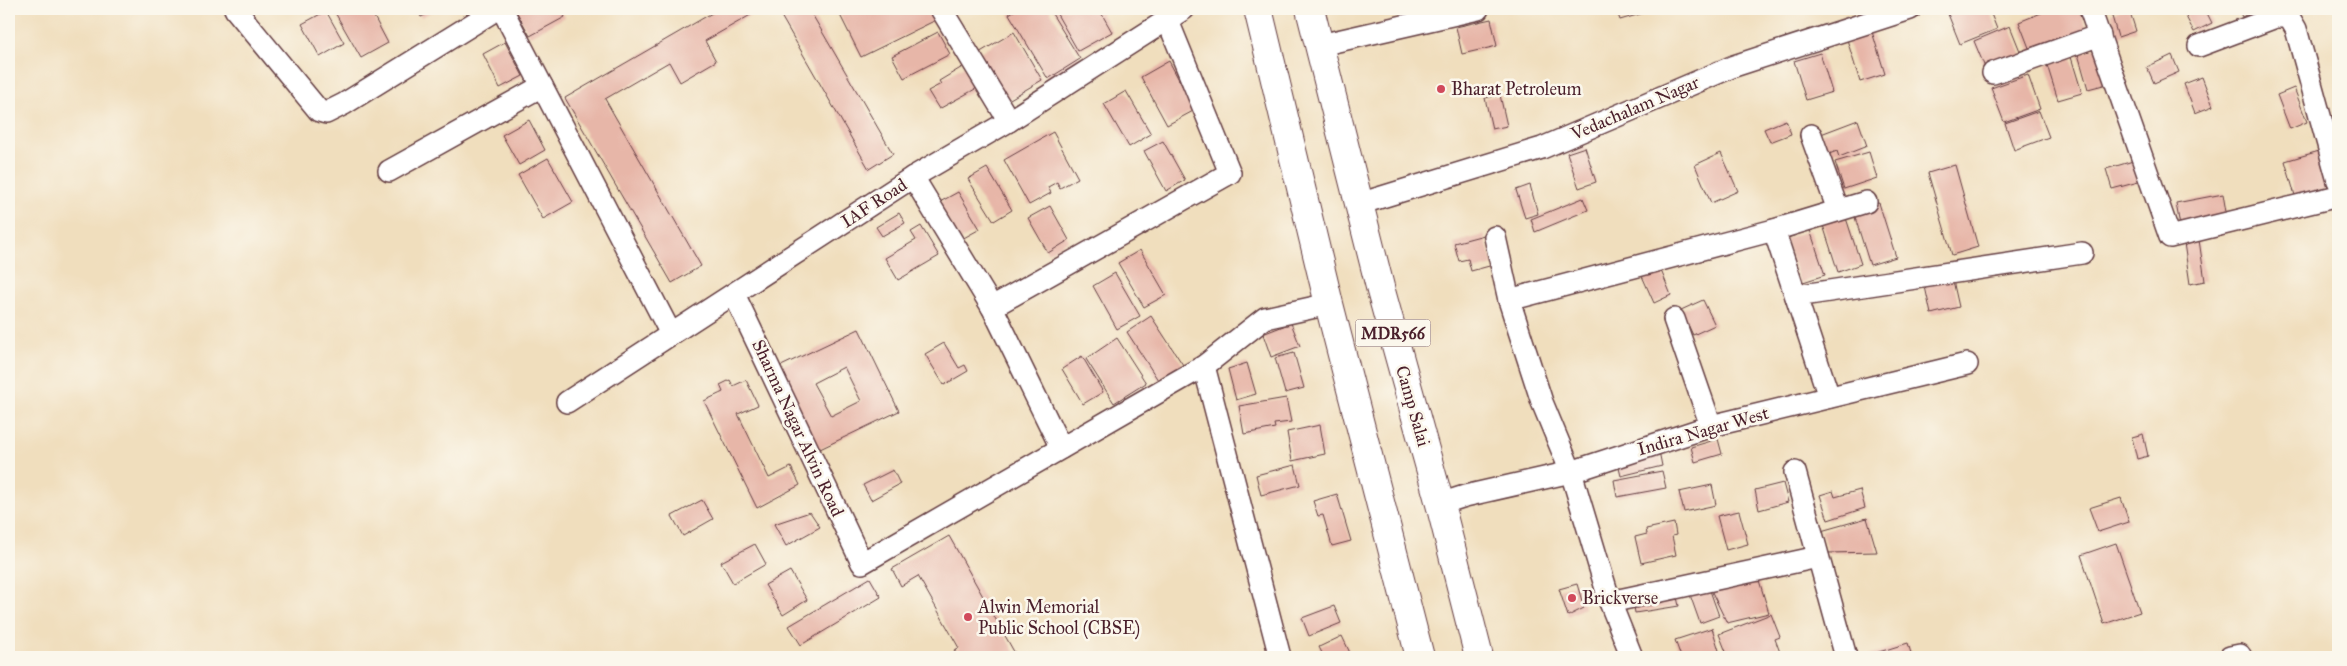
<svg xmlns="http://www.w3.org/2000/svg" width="2347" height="666" viewBox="0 0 2347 666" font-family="'IM FELL Great Primer',serif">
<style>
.building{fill:#e7b6a8;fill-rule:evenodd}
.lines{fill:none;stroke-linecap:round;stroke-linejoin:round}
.street-casing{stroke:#633c41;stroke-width:24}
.primary-casing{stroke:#633c41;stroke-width:30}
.street{stroke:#fff;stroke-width:21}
.primary{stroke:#fff;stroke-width:28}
.poi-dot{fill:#d1495b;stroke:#fbf7ec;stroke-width:2}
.labels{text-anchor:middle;stroke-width:5;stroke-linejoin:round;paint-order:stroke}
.shield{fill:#fbf7ec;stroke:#7f6065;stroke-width:1}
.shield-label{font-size:16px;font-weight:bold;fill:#4a1f2b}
.poi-label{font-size:18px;fill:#4a1f2b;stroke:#fbf7ec;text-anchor:start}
.street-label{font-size:18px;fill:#4a1f2b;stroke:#fbf7ec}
</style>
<rect width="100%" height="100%" fill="#fbf7ec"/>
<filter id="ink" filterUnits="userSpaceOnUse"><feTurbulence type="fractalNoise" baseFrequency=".02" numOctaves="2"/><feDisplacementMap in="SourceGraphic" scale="10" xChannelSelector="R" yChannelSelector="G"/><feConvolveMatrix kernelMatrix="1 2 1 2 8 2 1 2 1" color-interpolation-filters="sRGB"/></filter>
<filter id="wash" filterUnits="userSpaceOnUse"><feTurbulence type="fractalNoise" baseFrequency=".0096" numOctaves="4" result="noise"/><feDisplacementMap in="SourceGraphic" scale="20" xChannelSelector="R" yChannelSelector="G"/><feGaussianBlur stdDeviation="1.12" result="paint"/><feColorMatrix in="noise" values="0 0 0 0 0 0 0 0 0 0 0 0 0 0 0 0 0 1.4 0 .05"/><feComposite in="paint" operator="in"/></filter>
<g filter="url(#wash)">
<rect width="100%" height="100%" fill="#f0debd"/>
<g id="blocks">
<g class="building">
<path d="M333 9H370L388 43 361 58Z"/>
<path d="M417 9H437L421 17Z"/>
<path d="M515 9H561L565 17 530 36Z"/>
<path d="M719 9H761L705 41 716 61 680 82 669 62 605 99 701 266 672 283 565 98Z"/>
<path d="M777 9H809L893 154 869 169Z"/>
<path d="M846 9H928L936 20 861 57 839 13Z"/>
<path d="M1017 9H1049L1080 59 1048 79 1009 14Z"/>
<path d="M1054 9H1099L1112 32 1078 51Z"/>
<path d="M1616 9H1646L1647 12 1620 20Z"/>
<path d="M1946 9H1989L1997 29 1960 44Z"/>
<path d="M2051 9H2079L2088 30 2031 53 2019 22Z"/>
<path d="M2124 9H2129L2136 31 2118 37 2111 13Z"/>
<path d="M2182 9H2205L2212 23 2194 32Z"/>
<path d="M2238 9H2257L2242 17Z"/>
<path d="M326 11 344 43 320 57 302 24Z"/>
<path d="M1491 19 1497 46 1462 54 1456 27Z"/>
<path d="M1870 25 1885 74 1860 82 1845 33Z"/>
<path d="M2010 26 2022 56 1986 70 1974 41Z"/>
<path d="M938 32 950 54 904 78 892 56Z"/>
<path d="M1014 32 1042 80 1005 102 977 54Z"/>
<path d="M505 42 523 76 500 88 483 54Z"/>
<path d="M2101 47 2111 83 2088 89 2078 54Z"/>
<path d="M1820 53 1832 92 1806 100 1794 61Z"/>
<path d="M2172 55 2179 72 2154 83 2147 67Z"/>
<path d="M2071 57 2082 93 2058 100 2047 65Z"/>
<path d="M1169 61 1195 110 1167 125 1141 77Z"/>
<path d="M964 66 977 88 939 109 928 91 941 84 939 81Z"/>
<path d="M2028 75 2040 109 2004 122 1991 88Z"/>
<path d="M2202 77 2213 106 2195 113 2184 84Z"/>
<path d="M2294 88 2307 122 2290 129 2277 95Z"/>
<path d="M1126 91 1151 134 1129 147 1104 104Z"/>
<path d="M1500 95 1507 126 1492 129 1485 98Z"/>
<path d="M2039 111 2049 137 2014 150 2005 123Z"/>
<path d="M529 120 545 150 519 165 502 135Z"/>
<path d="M1786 120 1791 134 1770 142 1764 129Z"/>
<path d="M1858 120 1867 146 1839 157 1837 151 1829 154 1821 134Z"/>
<path d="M1053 132 1078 178 1060 188 1057 182 1048 187 1051 193 1029 205 1004 160Z"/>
<path d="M1163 141 1185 180 1166 191 1144 151Z"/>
<path d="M1585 147 1596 182 1579 188 1567 153Z"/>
<path d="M2326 149 2337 187 2296 199 2285 161Z"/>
<path d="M1869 152 1877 178 1844 189 1835 162Z"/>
<path d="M1721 153 1738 191 1711 203 1695 165Z"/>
<path d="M548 158 573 202 543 219 518 175Z"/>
<path d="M2140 159 2146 180 2112 189 2106 169Z"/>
<path d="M1955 165 1978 247 1952 255 1928 173Z"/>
<path d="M987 168 1012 210 994 221 968 179Z"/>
<path d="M1530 185 1538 214 1525 218 1516 190Z"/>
<path d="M958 192 980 229 960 240 938 203Z"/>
<path d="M2223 194 2227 218 2180 226 2176 203Z"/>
<path d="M1583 198 1588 210 1535 232 1531 219Z"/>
<path d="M1879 203 1896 257 1870 265 1853 211Z"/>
<path d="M1050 206 1069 240 1048 253 1028 218Z"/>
<path d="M899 213 905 223 882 236 876 227Z"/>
<path d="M1845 215 1861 264 1838 272 1822 222Z"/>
<path d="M921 226 939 256 898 280 885 258 916 240 911 232Z"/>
<path d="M1810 230 1825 275 1800 283 1785 239Z"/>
<path d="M1484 235 1493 265 1471 271 1468 259 1459 261 1454 243Z"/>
<path d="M2199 240 2205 281 2190 284 2184 243Z"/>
<path d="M1140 250 1166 295 1144 307 1118 263Z"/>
<path d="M1660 268 1671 295 1654 303 1642 276Z"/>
<path d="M1115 273 1140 316 1117 329 1093 286Z"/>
<path d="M1952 276 1959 307 1931 314 1924 282Z"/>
<path d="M1703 300 1715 325 1693 335 1681 310Z"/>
<path d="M1151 316 1183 365 1158 380 1127 332Z"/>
<path d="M1291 323 1300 346 1271 357 1263 334Z"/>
<path d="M859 329 899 411 818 450 779 367ZM844 367 861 401 831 416 813 383Z"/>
<path d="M1117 338 1146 383 1114 403 1086 359Z"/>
<path d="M944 343 959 368 965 365 968 371 944 385 925 354Z"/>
<path d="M1294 353 1304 388 1285 393 1275 358Z"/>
<path d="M1082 356 1103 392 1083 404 1062 369Z"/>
<path d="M1247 363 1256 394 1236 400 1228 369Z"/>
<path d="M730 380 733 386 746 380 758 405 738 414 769 478 791 467 800 485 757 508 704 401 723 392 720 385Z"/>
<path d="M1286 398 1291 422 1274 424 1275 428 1244 434 1239 406Z"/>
<path d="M1320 425 1325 454 1292 461 1287 432Z"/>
<path d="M2143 434 2148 456 2137 459 2132 437Z"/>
<path d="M1718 439 1722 454 1695 462 1691 447Z"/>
<path d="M1659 451 1662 466 1621 476 1617 460Z"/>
<path d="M1295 465 1300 485 1261 495 1256 475Z"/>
<path d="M893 470 900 484 871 500 863 485Z"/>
<path d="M1662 471 1666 488 1617 497 1614 480Z"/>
<path d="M1783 483 1788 502 1759 510 1755 490Z"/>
<path d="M1712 485 1716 505 1684 512 1679 492Z"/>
<path d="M1860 490 1865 508 1828 520 1820 495 1833 491 1835 497Z"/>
<path d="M1337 494 1351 541 1332 546 1323 515 1318 516 1313 501Z"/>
<path d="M2121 498 2129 522 2098 532 2089 508Z"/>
<path d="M702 500 713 519 683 536 672 516Z"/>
<path d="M1739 511 1748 544 1726 550 1717 516Z"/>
<path d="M810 512 820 527 786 546 774 524Z"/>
<path d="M1867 518 1877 552 1828 553 1821 531Z"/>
<path d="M1674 523 1676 535 1672 536 1676 555 1641 563 1635 537 1647 534 1646 529Z"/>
<path d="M949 536 1017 657H985L984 655 958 657 954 650 959 648 918 576 901 586 892 569Z"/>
<path d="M2116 543 2140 612 2104 624 2081 555Z"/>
<path d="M755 544 766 564 733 583 721 562Z"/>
<path d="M790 571 807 600 783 615 765 585Z"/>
<path d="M1758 577 1769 613 1727 623 1710 588Z"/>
<path d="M870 578 881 597 801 645 789 626Z"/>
<path d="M1577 584 1584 608 1568 616 1559 589Z"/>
<path d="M1708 585 1719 616 1700 623 1689 592Z"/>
<path d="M1676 593 1679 606 1635 613 1633 600Z"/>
<path d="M1334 606 1341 623 1309 636 1302 618Z"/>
<path d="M1771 614 1780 637 1775 639 1781 655 1776 657H1728L1719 634Z"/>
<path d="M1712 628 1721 657H1681L1675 640Z"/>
<path d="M1342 636 1351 655 1346 657H1324L1319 647Z"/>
<path d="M1908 643 1912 657H1863Z"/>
</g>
</g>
</g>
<g filter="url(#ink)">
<use href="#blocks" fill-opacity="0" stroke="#633c41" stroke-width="1"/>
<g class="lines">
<defs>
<g id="street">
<path d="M235 9 319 111 326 113 344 104 497 9"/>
<path d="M502 9 671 334"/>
<path d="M941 9 1009 121"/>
<path d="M2090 9 2170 237 2338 196"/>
<path d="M1320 45 1478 9"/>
<path d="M2199 46 2276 17H2289L2296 29 2338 181"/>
<path d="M1993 73 2100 35"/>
<path d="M1811 135 1838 210"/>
<path d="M389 171 542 86"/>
<path d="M913 177 992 307 1061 448"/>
<path d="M1359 204 1542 148 1734 66 1910 9"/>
<path d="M1774 230 1829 397"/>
<path d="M1495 237 1509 300"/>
<path d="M734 294 862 563 1204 366 1265 318 1329 304"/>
<path d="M1796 296 2082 253"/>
<path d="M992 307 1230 173 1168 21"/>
<path d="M1674 319 1711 426"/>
<path d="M1204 366 1280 657"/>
<path d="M567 402 913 177 1009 121 1184 9"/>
<path d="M1795 472 1846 657"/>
<path d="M1440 504 1465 496 1571 472 1711 426 1967 364"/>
<path d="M1610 602 1818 557"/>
<path d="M1632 657 1610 602 1571 472 1542 402 1509 300 1774 230 1866 202"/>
<path d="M2230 657 2240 655 2241 657"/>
</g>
<g id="primary">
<path d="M1258 9 1329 304 1420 657"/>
<path d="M1310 9 1381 291 1440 504 1479 657"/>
</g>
</defs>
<use href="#street" class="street-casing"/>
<use href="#primary" class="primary-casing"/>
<use href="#street" class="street"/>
<use href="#primary" class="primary"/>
</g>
</g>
<g class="poi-dot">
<circle cx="1441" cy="89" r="5"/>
<circle cx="1572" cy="598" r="5"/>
<circle cx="968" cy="617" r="5"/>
</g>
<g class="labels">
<rect class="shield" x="1355.5" y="319.5" width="75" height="27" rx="4"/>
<g class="shield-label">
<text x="1393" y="339">MDR566</text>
</g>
<g class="poi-label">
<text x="1451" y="95">Bharat Petroleum</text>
<text x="1582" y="604">Brickverse</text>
<text x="978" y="613">Alwin Memorial<tspan x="978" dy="21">Public School (CBSE)</tspan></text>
</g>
<g class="street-label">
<text transform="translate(1635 108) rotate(-23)" y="6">Vedachalam Nagar</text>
<text transform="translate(874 203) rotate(-33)" y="6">IAF Road</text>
<text transform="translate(1413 406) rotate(74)" y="6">Camp Salai</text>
<text transform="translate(798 428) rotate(65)" y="6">Sharma Nagar Alvin Road</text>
<text transform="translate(1703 431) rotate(-16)" y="6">Indira Nagar West</text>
</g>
</g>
<rect width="2347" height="666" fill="none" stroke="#fbf7ec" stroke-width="30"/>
</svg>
